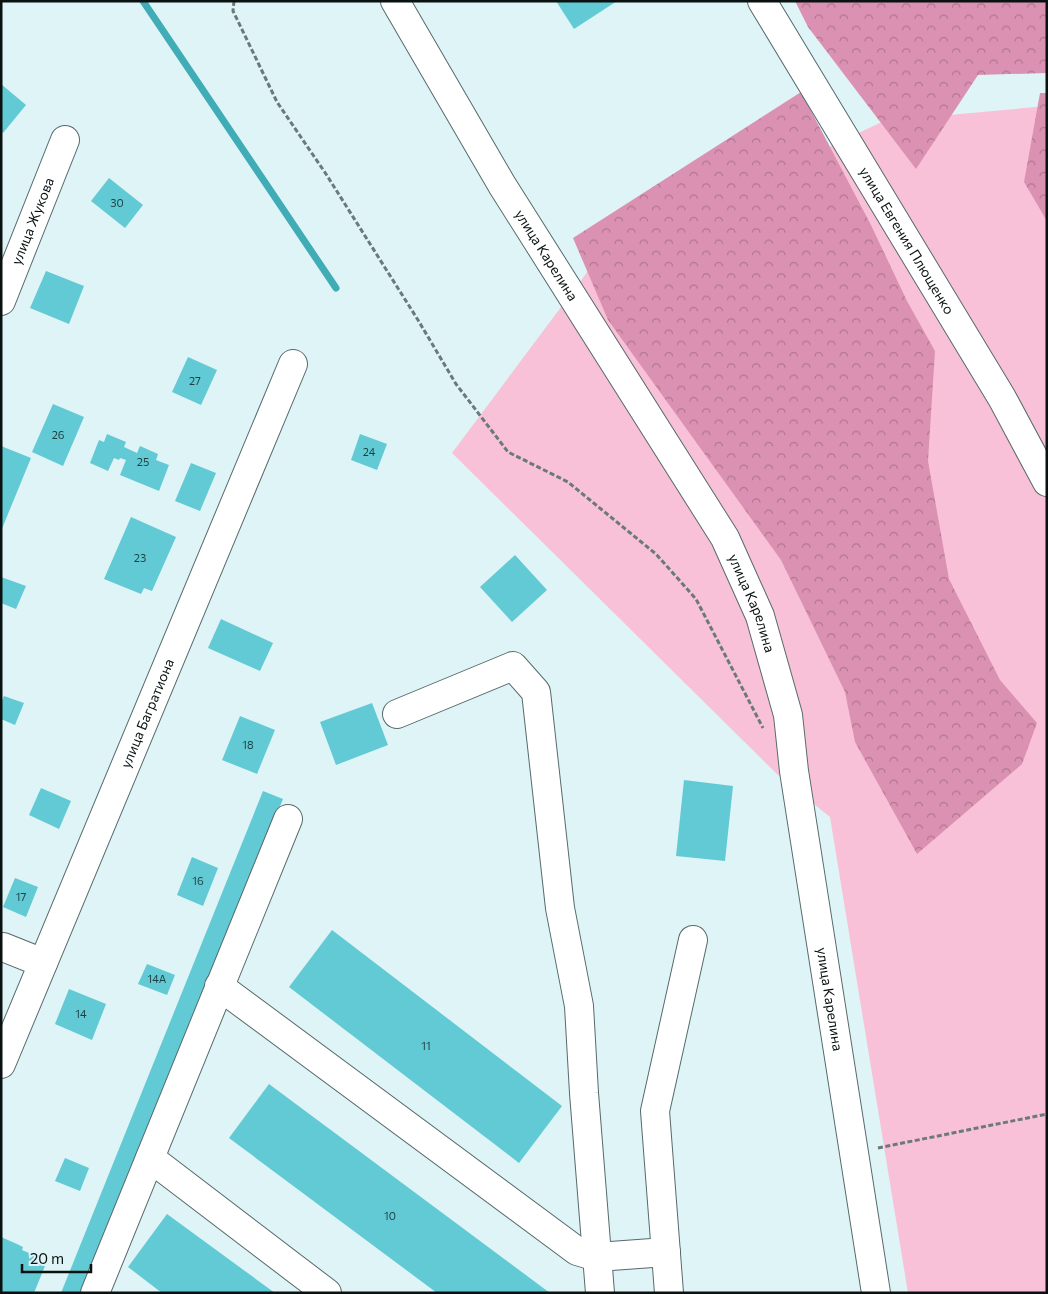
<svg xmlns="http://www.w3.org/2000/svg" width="1048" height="1294" viewBox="0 0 1048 1294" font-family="Commissioner,sans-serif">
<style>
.green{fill:#f8c1d8}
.forest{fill:url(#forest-crowns)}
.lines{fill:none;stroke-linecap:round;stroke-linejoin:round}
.stream{stroke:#40acb6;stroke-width:7}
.building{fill:#62cad5}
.minor-casing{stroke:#576a6c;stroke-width:30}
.path{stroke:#6b797a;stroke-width:3;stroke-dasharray:5 2.5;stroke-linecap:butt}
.minor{stroke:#fff;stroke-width:28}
.labels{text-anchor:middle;stroke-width:5;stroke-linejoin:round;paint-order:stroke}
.number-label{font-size:11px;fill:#1f3f42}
.street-label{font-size:14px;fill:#091111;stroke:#def4f6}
</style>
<defs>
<pattern id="forest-crowns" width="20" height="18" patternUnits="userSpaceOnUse" patternTransform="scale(1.25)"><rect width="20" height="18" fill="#db92b2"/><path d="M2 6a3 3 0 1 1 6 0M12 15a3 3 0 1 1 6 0" fill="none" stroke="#b0768f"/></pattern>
</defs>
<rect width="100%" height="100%" fill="#def4f6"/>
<path class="green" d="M1047 106V1293H908L830 817 778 775 452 453 600 255 884 121Z"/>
<g class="forest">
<path d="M795 1H1047V73L978 75 916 169 808 27Z"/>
<path d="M801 92 870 223 907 301 935 351 928 461 949 579 1000 680 1037 723 1022 764 917 854 855 742 845 692 781 560 608 320 573 238Z"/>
<path d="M1040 93H1047V221L1024 182Z"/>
</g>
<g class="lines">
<path class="stream" d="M143 1 336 288"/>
</g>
<g class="building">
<path d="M556 1H617L574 29Z"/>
<path d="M1 84 26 105 3 133 1 131Z"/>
<path d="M109 178 143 205 125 228 91 201Z"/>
<path d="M46 271 84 286 69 324 30 308Z"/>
<path d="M188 357 217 370 201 405 172 392Z"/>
<path d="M53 404 84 417 63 466 32 452Z"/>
<path d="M107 434 126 442 124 447 137 453 140 446 158 454 156 460 169 465 159 491 120 475 126 460 120 458 119 460 114 458 108 471 90 463 99 440 104 442Z"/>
<path d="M360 434 387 444 377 470 351 460Z"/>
<path d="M1 446 31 458 1 531Z"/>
<path d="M191 463 216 473 200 511 175 501Z"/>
<path d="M131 517 176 537 152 591 144 588 141 594 104 579Z"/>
<path d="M515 555 547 590 512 622 480 587Z"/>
<path d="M1 577 26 586 16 609 1 603Z"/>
<path d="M221 619 273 643 260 671 208 648Z"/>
<path d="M4 696 24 703 15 725 1 719V703Z"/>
<path d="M372 703 388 745 336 765 320 722Z"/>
<path d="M240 716 275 730 257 774 222 760Z"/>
<path d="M684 780 733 786 725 861 676 856Z"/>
<path d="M41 788 71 801 59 829 29 815Z"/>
<path d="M263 791 283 799 112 1225 84 1293H61Z"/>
<path d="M192 857 218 868 203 906 177 895Z"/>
<path d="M15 878 38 887 26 917 3 907Z"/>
<path d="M332 930 562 1106 519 1163 289 987Z"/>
<path d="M147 964 175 975 167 995 138 984Z"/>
<path d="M69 989 106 1004 92 1040 55 1024Z"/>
<path d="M269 1084 550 1293H437L229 1138Z"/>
<path d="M65 1158 89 1168 80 1191 55 1181Z"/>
<path d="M167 1214 275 1293H162L128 1267Z"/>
<path d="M1 1237 17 1244 23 1247 22 1250 34 1255V1257L42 1262 41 1265 45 1266 34 1293H1Z"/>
</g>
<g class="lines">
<defs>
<g id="minor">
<path id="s1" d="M395 1 502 185 725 538 760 616 788 715 794 771 876 1293"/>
<path id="s2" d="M762 1 1002 398 1047 482"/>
<path id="s3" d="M1 301 65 140"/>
<path d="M397 714 513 666 536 692 560 908 579 1006 584 1093 600 1293"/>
<path d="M3 947 43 963"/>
<path d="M219 986 577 1251 597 1257 666 1252"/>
<path id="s4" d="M1 1064 293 364"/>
<path d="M150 1158 327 1293"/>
<path d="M95 1293 288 819"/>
<path d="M669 1293 655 1111 693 940"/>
</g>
</defs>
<use href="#minor" class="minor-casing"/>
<g class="path">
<path d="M234 1 233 11 277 102 326 174 418 320 456 384 508 452 568 482 656 554 696 599 763 728"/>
<path d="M878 1148 1047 1114"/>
</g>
<use href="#minor" class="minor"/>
</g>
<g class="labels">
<g class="number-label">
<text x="117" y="207">30</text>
<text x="195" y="385">27</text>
<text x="58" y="439">26</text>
<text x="369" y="456">24</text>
<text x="143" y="466">25</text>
<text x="140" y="562">23</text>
<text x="248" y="749">18</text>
<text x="198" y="885">16</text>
<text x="21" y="901">17</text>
<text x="157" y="983">14А</text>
<text x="81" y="1018">14</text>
<text x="426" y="1050">11</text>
<text x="390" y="1220">10</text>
</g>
<g class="street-label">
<text dy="5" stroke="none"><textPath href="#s3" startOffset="86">улица Жукова</textPath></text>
<text dy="5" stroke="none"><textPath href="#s2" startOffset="280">улица Евгения Плющенко</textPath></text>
<text dy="5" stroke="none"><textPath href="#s1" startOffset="296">улица Карелина</textPath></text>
<text dy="5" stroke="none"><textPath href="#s1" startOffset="701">улица Карелина</textPath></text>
<text dy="5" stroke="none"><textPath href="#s4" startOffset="380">улица Багратиона</textPath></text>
<text dy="5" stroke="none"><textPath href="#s1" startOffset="1106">улица Карелина</textPath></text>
</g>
</g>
<rect width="1048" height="1294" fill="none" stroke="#091111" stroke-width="5"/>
<path d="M22 1264v8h69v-8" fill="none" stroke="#091111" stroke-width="2.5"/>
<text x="30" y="1264" font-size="15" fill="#091111" stroke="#def4f6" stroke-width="4" paint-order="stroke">20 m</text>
</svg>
